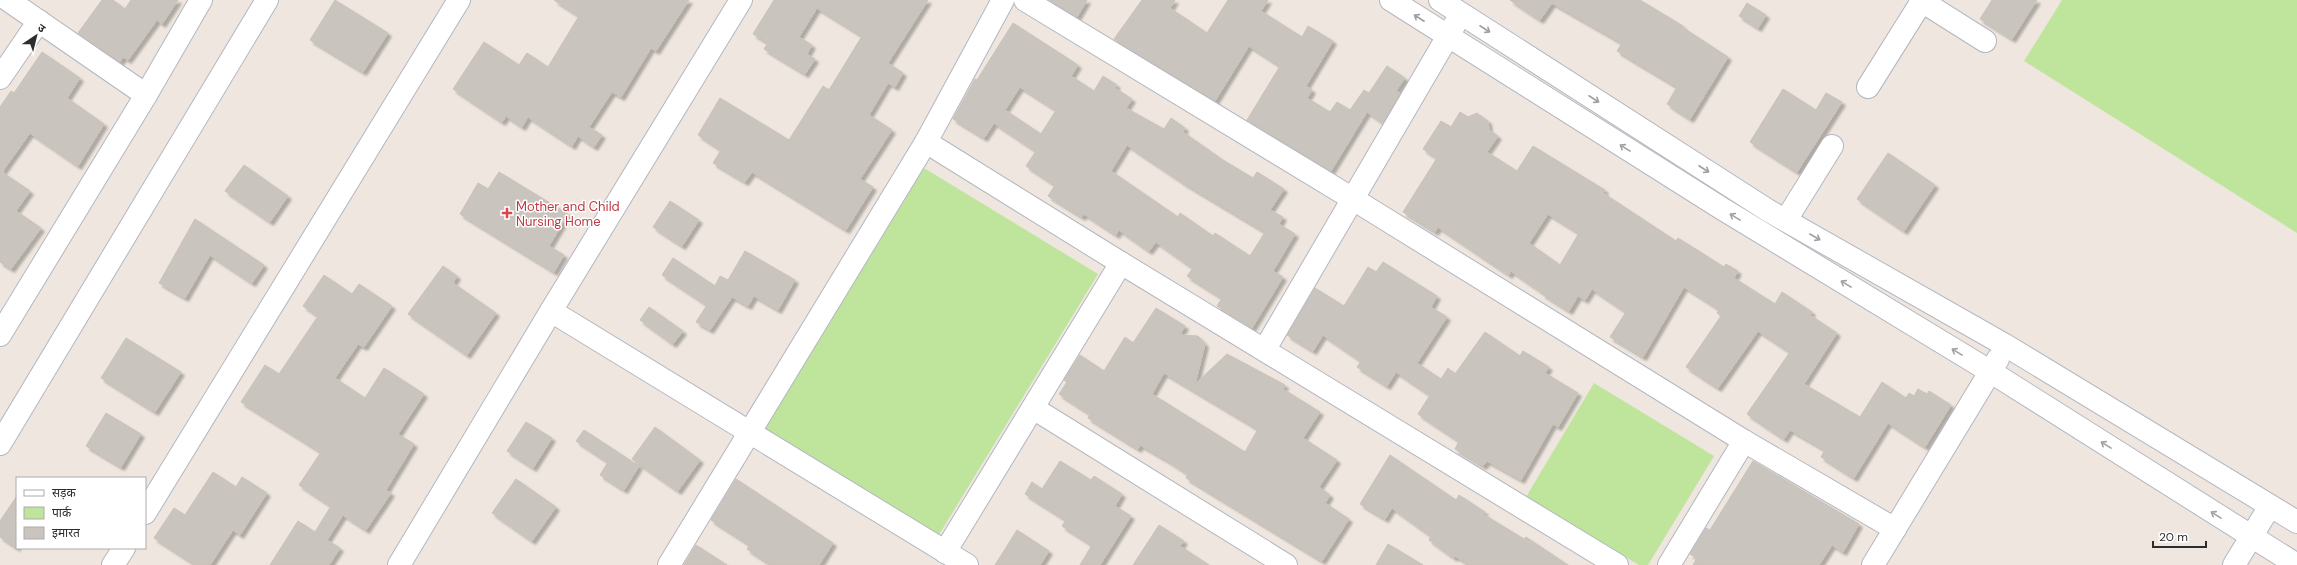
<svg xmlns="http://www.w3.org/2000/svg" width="2297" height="565" viewBox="0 0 2297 565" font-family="'DM Sans','Noto Sans Devanagari',sans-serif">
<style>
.green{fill:#bfe59c}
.building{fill:#cac4be;stroke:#cac2b9;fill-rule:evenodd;filter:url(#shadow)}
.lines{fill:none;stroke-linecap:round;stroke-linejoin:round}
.minor-casing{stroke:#b3b7c0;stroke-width:24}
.minor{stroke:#fff;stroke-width:22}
.oneway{stroke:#a0a0a0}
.health-dot{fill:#e0444e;stroke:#fff;stroke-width:1.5}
.labels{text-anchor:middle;stroke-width:3;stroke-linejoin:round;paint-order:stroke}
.health-label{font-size:13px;fill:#be3a42;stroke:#fff;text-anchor:start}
</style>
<defs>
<filter id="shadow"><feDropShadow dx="3.5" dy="3.5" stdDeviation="1" flood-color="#0004"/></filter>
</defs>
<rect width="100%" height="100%" fill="#eee6df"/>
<g class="green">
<path d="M2062 0H2297V233L2024 61Z"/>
<path d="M924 168 1098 274 937 538 763 432Z"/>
<path d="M1594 383 1714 456 1648 565H1639L1526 497Z"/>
</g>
<g class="building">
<path d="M102 0H113L125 9 131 0H178L162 24 157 20 128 60 123 57 120 62 78 33Z"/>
<path d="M335 0 388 33 363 72 310 40Z"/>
<path d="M554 0H689L656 51 651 48 621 97 612 92 589 127 602 135 594 147 578 136 572 146 528 117 522 127 506 116 502 122 453 89 484 42 519 65 527 53 548 67 579 16Z"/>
<path d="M774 0H928L888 63 903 73 895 87 888 83 869 115 892 130 860 179 873 187 846 230 752 172 745 182 713 163 721 150 698 135 720 98 789 140 823 86 829 90 862 36 817 8 799 37 812 45 807 54 815 59 805 74 764 49 768 43 753 34Z"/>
<path d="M1049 0H1087L1077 17Z"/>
<path d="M1142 0H1175L1170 8 1207 33 1228 0H1268L1261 11 1302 37 1308 26 1333 41 1306 86 1312 90 1307 98 1330 112 1337 102 1350 110 1364 90 1369 93 1387 66 1405 78 1396 91 1400 93 1383 123 1367 112 1331 171 1247 120 1280 66 1249 46 1215 101 1114 39Z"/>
<path d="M1510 0H1640L1683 26 1682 27 1728 57 1690 119 1667 104 1677 87 1617 51 1622 43 1552 3 1540 20Z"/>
<path d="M1992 0H2037L2012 39 1980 19Z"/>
<path d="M1747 3 1766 15 1758 28 1739 16Z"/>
<path d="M1013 23 1078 65 1071 76 1094 91 1103 76 1117 85 1115 88 1132 99 1126 108 1164 129 1171 118 1185 128 1183 132 1223 160 1253 178 1257 172 1284 189 1270 210 1283 217 1279 224 1295 234 1273 271 1283 277 1252 328 1217 306 1222 298 1187 276 1193 268 1156 242 1149 251 1119 230 1116 235 1084 214 1082 217 1048 196 1055 185 1026 166 1036 151 994 123 984 138 953 119 975 79 977 80ZM1020 87 1056 110 1041 134 1005 110ZM1127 145 1185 184 1265 232 1250 256 1215 233 1213 236 1180 213 1178 217 1111 171Z"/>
<path d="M42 52 80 78 67 98 104 124 78 166 30 133 2 172 30 191 16 211 41 228 11 269 0 262V107L11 91 14 93Z"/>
<path d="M1783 89 1816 110 1826 93 1842 102 1797 172 1750 142Z"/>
<path d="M1460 112 1468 117 1477 113 1488 121 1489 130 1498 136 1487 152 1517 171 1533 146 1605 190 1603 193 1676 241 1678 238 1724 267 1726 264 1738 271 1734 278 1775 304 1782 292 1812 312 1810 315 1837 333 1804 384 1860 417 1882 382 1906 398 1909 393 1914 396 1918 389 1927 394 1929 391 1951 405 1925 447 1888 423 1854 478 1821 457 1825 450 1790 430 1784 439 1747 414 1790 352 1758 331 1718 388 1686 367 1721 316 1717 313 1719 309 1684 287 1643 357 1610 337 1626 312 1592 289 1585 300 1578 296 1569 311 1542 294 1543 293 1511 271 1509 275 1438 227 1435 232 1403 212 1437 158 1423 149 1441 121 1451 127ZM1548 214 1579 233 1560 265 1529 243Z"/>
<path d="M1888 153 1935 185 1904 231 1857 199Z"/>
<path d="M244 165 288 196 270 222 225 191Z"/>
<path d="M499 172 568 214 549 246 564 255 554 272 460 214 478 183 488 189Z"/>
<path d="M670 201 699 220 682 246 653 227Z"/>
<path d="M195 219 264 265 252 283 210 255 185 298 159 283Z"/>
<path d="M745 251 795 280 778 310 754 296 748 306 732 297 710 330 696 322 707 305 662 275 673 258 715 286 720 276 728 280Z"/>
<path d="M1383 262 1437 296 1431 307 1447 317 1417 363 1441 379 1448 368 1455 374 1485 332 1520 356 1523 351 1549 367 1545 373 1578 393 1558 427 1553 424 1521 480 1487 461 1483 466 1455 449 1459 441 1418 414 1430 395 1396 372 1387 386 1357 367 1361 361 1323 335 1313 351 1287 335 1315 288 1344 306 1368 267 1376 272Z"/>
<path d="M443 266 457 276 453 283 496 313 467 355 408 314Z"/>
<path d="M324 275 352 294 359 284 392 306 364 347 358 344 335 378 365 398 384 368 424 394 398 434 414 444 386 490 391 493 366 530 343 515 327 540 340 548 329 565H270L298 521 315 532 331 506 299 485 321 452 241 402 265 365 279 374 318 316 303 306Z"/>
<path d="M649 307 683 331 673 344 640 320Z"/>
<path d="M1156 308 1185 326 1180 335 1198 336 1205 344 1195 384 1227 354 1285 385 1283 389 1320 412 1303 438 1337 460 1319 487 1330 495 1325 503 1349 519 1322 561 1186 478 1188 474 1168 461 1140 445 1138 449 1088 418 1090 414 1059 394 1067 382 1064 380 1080 355 1104 371 1125 337 1133 343ZM1164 373 1258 429 1245 452 1152 394Z"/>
<path d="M126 338 181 372 155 412 101 378Z"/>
<path d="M106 413 141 434 121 467 86 446Z"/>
<path d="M526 422 552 438 533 468 507 451Z"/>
<path d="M655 427 700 460 678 491 632 459Z"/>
<path d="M584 430 639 466 624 490 600 475 608 462 576 441Z"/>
<path d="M1390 455 1456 500 1459 495 1485 512 1483 514 1524 539 1526 537 1568 565H1470L1455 556 1454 558 1429 540 1431 536 1392 508 1385 519 1360 504Z"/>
<path d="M1060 461 1091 480 1094 476 1122 494 1115 506 1131 516 1100 565H1080L1092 545 1062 526 1066 520 1025 494 1032 482 1042 489Z"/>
<path d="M1753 461 1859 524 1843 552 1832 545 1819 565H1693L1697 558 1690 554 1706 528 1710 530Z"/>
<path d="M213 472 236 487 242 477 267 493 240 535 233 530 210 565H196L154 538 174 508 185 515Z"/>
<path d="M516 479 556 507 532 541 492 513Z"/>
<path d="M736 479 833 543 819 565H771L747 549 750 545 711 520Z"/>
<path d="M17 496V548L0 537V521Z"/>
<path d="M1159 525 1184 541 1180 546 1209 565H1133Z"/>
<path d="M1017 530 1049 551 1040 565H995Z"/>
<path d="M1388 544 1423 565H1376Z"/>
<path d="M696 545 727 565H684Z"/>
</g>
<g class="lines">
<defs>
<g id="minor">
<path d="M8 0 146 95"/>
<path d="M1025 0 1353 199 1744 441 1895 529"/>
<path d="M1391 0 1721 208 1991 372 2297 565"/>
<path d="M1440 0 1769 211 2005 345 2297 522"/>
<path d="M1920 0 1985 41"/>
<path d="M0 78 39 21"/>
<path d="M1868 87 1922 1"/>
<path d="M926 142 1121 263 1617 565"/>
<path d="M1786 220 1832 146"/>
<path d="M551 311 967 565"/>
<path d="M0 335 146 95 201 0"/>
<path d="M1265 349 1455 24"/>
<path d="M1033 408 1286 565"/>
<path d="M0 444 267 0"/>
<path d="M145 513 459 0"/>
<path d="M945 552 1121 263"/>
<path d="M113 565 124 548"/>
<path d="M399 565 551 311 741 0"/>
<path d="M669 565 926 142 1003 0"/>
<path d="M1669 565 1744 441"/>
<path d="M1873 565 1998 359"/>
<path d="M2234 565 2270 506"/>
</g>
</defs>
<use href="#minor" class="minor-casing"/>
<use href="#minor" class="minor"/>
</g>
<defs><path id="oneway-shaft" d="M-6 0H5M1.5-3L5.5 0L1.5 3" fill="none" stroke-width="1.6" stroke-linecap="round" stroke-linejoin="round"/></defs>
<g class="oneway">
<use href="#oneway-shaft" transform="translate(1419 18) rotate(-147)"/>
<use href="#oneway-shaft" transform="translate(1485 29) rotate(33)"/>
<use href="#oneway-shaft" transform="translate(1594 99) rotate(33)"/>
<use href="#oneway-shaft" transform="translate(1625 148) rotate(-148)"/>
<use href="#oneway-shaft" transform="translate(1704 169) rotate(33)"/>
<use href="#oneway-shaft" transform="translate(1735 217) rotate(-149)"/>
<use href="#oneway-shaft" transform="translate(1815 237) rotate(30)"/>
<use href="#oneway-shaft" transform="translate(1846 284) rotate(-149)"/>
<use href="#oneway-shaft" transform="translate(1957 352) rotate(-149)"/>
<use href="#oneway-shaft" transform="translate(2106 445) rotate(-148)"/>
<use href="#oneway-shaft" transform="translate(2216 515) rotate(-148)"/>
</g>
<path class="health-dot" d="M505 207h4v4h4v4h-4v4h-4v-4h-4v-4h4z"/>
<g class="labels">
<g class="health-label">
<text x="516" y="211">Mother and Child<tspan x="516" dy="15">Nursing Home</tspan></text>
</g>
</g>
<rect x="16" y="477" width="130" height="72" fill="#ffffff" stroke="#ababab"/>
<rect x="24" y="490" width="20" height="6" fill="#ffffff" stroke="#ababab"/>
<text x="52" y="497" font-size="12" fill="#2d2d2d">सड़क</text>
<rect x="24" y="507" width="20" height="12" fill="#bfe59c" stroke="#ababab"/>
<text x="52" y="517" font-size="12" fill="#2d2d2d">पार्क</text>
<rect x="24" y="527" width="20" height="12" fill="#cac4be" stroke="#ababab"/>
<text x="52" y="537" font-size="12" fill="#2d2d2d">इमारत</text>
<g transform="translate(36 36) rotate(35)" stroke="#ffffff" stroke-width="3" paint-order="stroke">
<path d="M0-3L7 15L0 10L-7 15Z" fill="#2d2d2d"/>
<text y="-6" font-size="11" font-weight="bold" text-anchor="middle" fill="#2d2d2d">उ</text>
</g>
<path d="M2153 541v6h53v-6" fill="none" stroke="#2d2d2d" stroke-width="2"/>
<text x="2159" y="541" font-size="12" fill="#2d2d2d" stroke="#ffffff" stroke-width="3" paint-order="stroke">20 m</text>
</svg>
